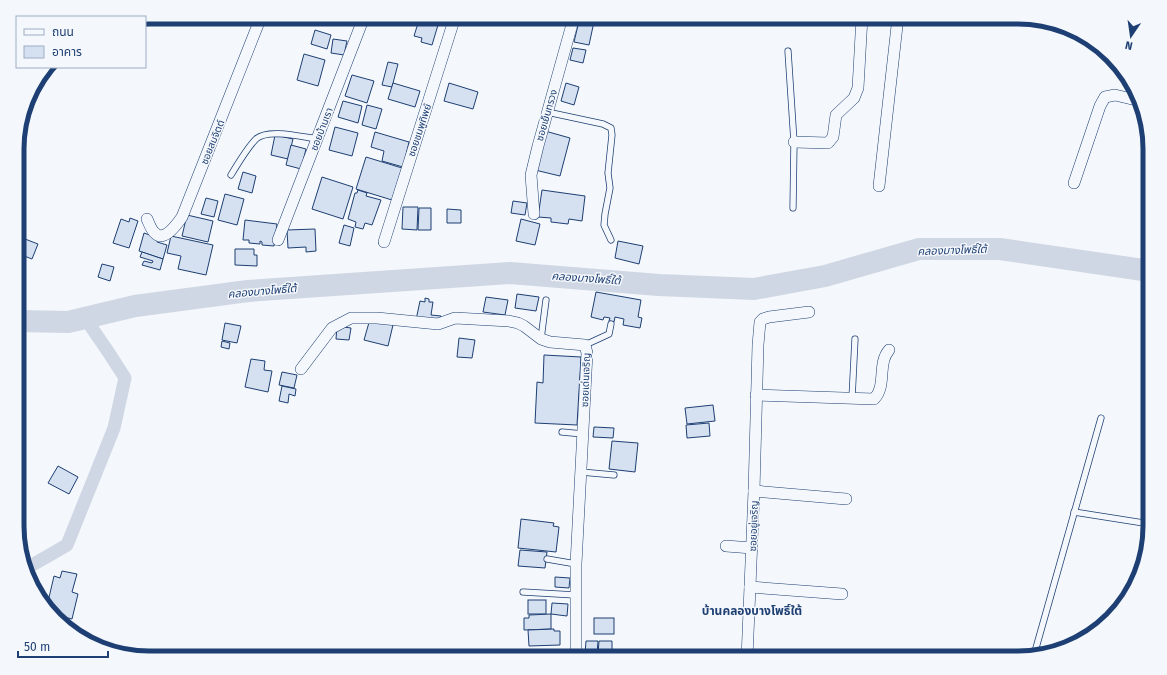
<svg xmlns="http://www.w3.org/2000/svg" width="1167" height="675" viewBox="0 0 1167 675" font-family="'Fira Sans','Noto Sans Thai',sans-serif">
<style>
.lines{fill:none;stroke-linecap:round;stroke-linejoin:round}
.canal{stroke:#cfd7e4;stroke-width:13}
.river{stroke:#cfd7e4;stroke-width:22}
.building{fill:#d5e0f0;stroke:#1d3f73}
.lane-casing{stroke:#1d3f73;stroke-width:7}
.street-casing{stroke:#1d3f73;stroke-width:12}
.lane{stroke:#f4f7fb;stroke-width:5.5}
.street{stroke:#f4f7fb;stroke-width:11}
.labels{text-anchor:middle;stroke-width:3;stroke-linejoin:round;paint-order:stroke}
.street-label{font-size:10px;fill:#1d3f73;stroke:#f4f7fb}
.water-label{font-size:11px;font-style:italic;fill:#1d3f73;stroke:#f4f7fb}
.quarter-label{font-size:12px;font-weight:bold;fill:#1d3f73;stroke:#f4f7fb}
.rim{fill:none;stroke:#1d3f73;stroke-width:5}
</style>
<rect width="100%" height="100%" fill="#f4f7fb"/>
<g class="lines">
<path class="canal" d="M27 568 67 545 114 428 125 378 109 353 85 318"/>
<path class="river" d="M18 321 68 322 135 306 248 291 510 273 659 285 754 289 825 276 919 249H1000L1150 271"/>
</g>
<g class="building">
<path d="M580 17H595L589 45 574 42Z"/>
<path d="M419 20 438 25 432 45 421 42 422 38 414 36Z"/>
<path d="M315 30 331 35 327 49 311 44Z"/>
<path d="M333 39 347 41 344 55 331 53Z"/>
<path d="M573 48 586 50 583 63 570 60Z"/>
<path d="M304 54 325 60 318 86 297 80Z"/>
<path d="M388 62 398 64 392 87 382 85Z"/>
<path d="M352 75 374 81 367 103 345 96Z"/>
<path d="M393 83 420 91 415 107 388 99Z"/>
<path d="M449 83 478 92 473 109 444 101Z"/>
<path d="M566 83 579 87 574 105 561 101Z"/>
<path d="M343 101 362 106 358 123 338 117Z"/>
<path d="M367 105 382 109 376 129 362 125Z"/>
<path d="M335 127 358 133 352 156 329 150Z"/>
<path d="M545 131 570 138 560 176 535 170Z"/>
<path d="M375 132 409 142 403 167 382 161 384 151 371 147Z"/>
<path d="M275 135 293 139 288 159 271 155Z"/>
<path d="M291 145 306 149 301 169 286 165Z"/>
<path d="M366 157 402 168 392 200 356 189Z"/>
<path d="M243 172 256 176 252 193 238 189Z"/>
<path d="M322 177 353 187 343 219 312 209Z"/>
<path d="M358 190 367 193 366 196 381 200 372 225 365 223 363 229 355 227 356 222 348 219 355 193H357Z"/>
<path d="M542 190 585 196 582 221 569 219 568 224 551 222V218L538 217Z"/>
<path d="M225 194 244 199 237 225 218 220Z"/>
<path d="M206 198 218 201 214 217 201 214Z"/>
<path d="M513 201 527 203 525 215 511 213Z"/>
<path d="M403 207H418L417 230 402 229Z"/>
<path d="M419 208H431V230H418Z"/>
<path d="M447 209 461 210V223H447Z"/>
<path d="M187 215 213 221 208 242 182 236Z"/>
<path d="M130 218 138 221 129 248 113 243 121 219 129 222Z"/>
<path d="M521 219 540 224 535 245 516 241Z"/>
<path d="M245 220 277 224 274 246 262 245V242L260 241V244L249 243V240H243Z"/>
<path d="M344 225 354 228 350 246 339 243Z"/>
<path d="M315 229 316 251 306 252V247L288 248 287 230Z"/>
<path d="M144 233 158 238 157 242 167 245 163 259 139 251Z"/>
<path d="M171 236 213 245 206 275 178 269 181 256 167 253Z"/>
<path d="M25 239 38 244 32 259 19 254Z"/>
<path d="M618 241 643 246 639 264 615 258Z"/>
<path d="M235 249H254V255H257V266L235 265Z"/>
<path d="M142 252 163 259 160 270 142 265 144 261 152 263 153 261 140 257Z"/>
<path d="M102 264 114 267 110 281 98 277Z"/>
<path d="M596 292 641 300 638 317 642 318 640 328 623 325 624 319 615 317 614 322 609 321 610 318 604 317 603 320 591 317Z"/>
<path d="M517 294 539 297 536 311 515 308Z"/>
<path d="M486 297 508 300 505 315 483 312Z"/>
<path d="M425 298 429 299V302H433L431 315 441 316 440 323 416 320 420 301 425 302Z"/>
<path d="M370 319 393 325 388 346 364 340Z"/>
<path d="M225 323 241 326 237 343 222 340Z"/>
<path d="M337 326 351 328 349 340 336 339Z"/>
<path d="M459 338 475 340 472 358 457 357Z"/>
<path d="M222 341 230 343 229 349 221 347Z"/>
<path d="M544 355 581 357 577 425 535 423 537 382 543 383Z"/>
<path d="M251 359 265 361 264 370 272 371 268 392 245 387Z"/>
<path d="M282 372 297 375 294 388 279 385Z"/>
<path d="M282 386 296 389 295 396 289 394 288 403 279 401Z"/>
<path d="M713 405 715 421 687 424 685 408Z"/>
<path d="M709 423 710 436 687 438 686 425Z"/>
<path d="M594 427 614 428 613 438 593 437Z"/>
<path d="M612 441 638 443 635 472 609 469Z"/>
<path d="M58 466 78 477 69 494 48 483Z"/>
<path d="M521 519 554 523 553 526 559 527 556 552 518 548Z"/>
<path d="M520 550 547 552 545 568 518 566Z"/>
<path d="M62 571 77 574 72 592 78 594 72 619 56 615 47 606 54 576 60 578Z"/>
<path d="M555 577 570 578 569 588 555 587Z"/>
<rect x="528" y="600" width="18" height="14"/>
<path d="M552 603 568 604 567 616 551 614Z"/>
<path d="M551 614V629L524 630V618H529V615Z"/>
<rect x="594" y="618" width="20" height="16"/>
<path d="M554 629V631H560V645L529 646 528 630Z"/>
<path d="M586 641H598L597 654H585Z"/>
<path d="M599 641H612V655L598 654Z"/>
</g>
<g class="lines">
<defs>
<g id="lane">
<path d="M788 51 794 142 793 208"/>
<path d="M547 112 603 124 611 128 612 135 608 173 610 188 605 214 604 225 611 240"/>
<path d="M231 175C237 165 249 146 256 139 268 128 302 137 318 139"/>
<path d="M541 339 546 300"/>
<path d="M585 345 609 334 611 324"/>
<path d="M852 398 855 339"/>
<path d="M562 432 583 434"/>
<path d="M581 472 614 475"/>
<path d="M1074 512 1150 524"/>
<path d="M547 559 576 564"/>
<path d="M523 592 575 595"/>
<path d="M1034 655 1101 418"/>
</g>
<g id="street">
<path d="M794 142 828 143 833 137 836 115 854 98 858 88 862 17"/>
<path d="M1074 183 1100 106 1105 97 1115 95 1136 100"/>
<path d="M879 186 898 17"/>
<path d="M534 214 531 175 538 146 574 17"/>
<path d="M147 219C149 223 151 230 155 233 164 243 177 224 182 217L261 17"/>
<path d="M278 240 364 17"/>
<path d="M384 242 455 17"/>
<path d="M301 369 332 328 351 318H377L438 324 455 318 509 321 518 323 524 326 541 339 550 342 585 345 587 353 576 564V658"/>
<path d="M756 395 874 399C887 386 877 364 889 350"/>
<path d="M754 491 846 499"/>
<path d="M726 546 752 548"/>
<path d="M750 587 842 594"/>
<path d="M747 658 754 491 758 345 760 322 763 319 769 317 809 312"/>
</g>
</defs>
<use href="#lane" class="lane-casing"/>
<use href="#street" class="street-casing"/>
<use href="#lane" class="lane"/>
<use href="#street" class="street"/>
</g>
<g class="labels">
<g class="street-label">
<text transform="translate(546 115) rotate(-74)" y="4">ซอยเย็นทรวง</text>
<text transform="translate(321 129) rotate(-69)" y="4">ซอยบ้านเรา</text>
<text transform="translate(419 130) rotate(-72)" y="4">ซอยชมพูทิพย์</text>
<text transform="translate(212 142) rotate(-68)" y="4">ซอยสมจิตต์</text>
<text transform="translate(585 380) rotate(-88)" y="4">ซอยเด่นเจริญ</text>
<text transform="translate(753 526) rotate(-88)" y="4">ซอยอยู่เจริญ</text>
</g>
<g class="water-label">
<text transform="translate(952 250) rotate(-2)" y="4">คลองบางโพธิ์ใต้</text>
<text transform="translate(586 278) rotate(4)" y="4">คลองบางโพธิ์ใต้</text>
<text transform="translate(262 291) rotate(-5)" y="4">คลองบางโพธิ์ใต้</text>
</g>
<g class="quarter-label">
<text x="752" y="615">บ้านคลองบางโพธิ์ใต้</text>
</g>
</g>
<path d="M0 0H1167V675H0ZM149 24H1018A125 125 0 0 1 1143 149V526A125 125 0 0 1 1018 651H149A125 125 0 0 1 24 526V149A125 125 0 0 1 149 24Z" fill="#f4f7fb" fill-rule="evenodd"/>
<path class="rim" d="M149 24H1018A125 125 0 0 1 1143 149V526A125 125 0 0 1 1018 651H149A125 125 0 0 1 24 526V149A125 125 0 0 1 149 24Z"/>
<rect x="16" y="16" width="130" height="52" fill="#f4f7fb" stroke="#9eadc5"/>
<rect x="24" y="29" width="20" height="6" fill="#f4f7fb" stroke="#9eadc5"/>
<text x="52" y="36" font-size="12" fill="#1d3f73">ถนน</text>
<rect x="24" y="46" width="20" height="12" fill="#d5e0f0" stroke="#9eadc5"/>
<text x="52" y="56" font-size="12" fill="#1d3f73">อาคาร</text>
<g transform="translate(1131 36) rotate(193)" stroke="#f4f7fb" stroke-width="3" paint-order="stroke">
<path d="M0-3L7 15L0 10L-7 15Z" fill="#1d3f73"/>
<text y="-6" font-size="11" font-weight="bold" text-anchor="middle" fill="#1d3f73">N</text>
</g>
<path d="M18 651v6h90v-6" fill="none" stroke="#1d3f73" stroke-width="2"/>
<text x="24" y="651" font-size="12" fill="#1d3f73" stroke="#f4f7fb" stroke-width="3" paint-order="stroke">50 m</text>
</svg>
